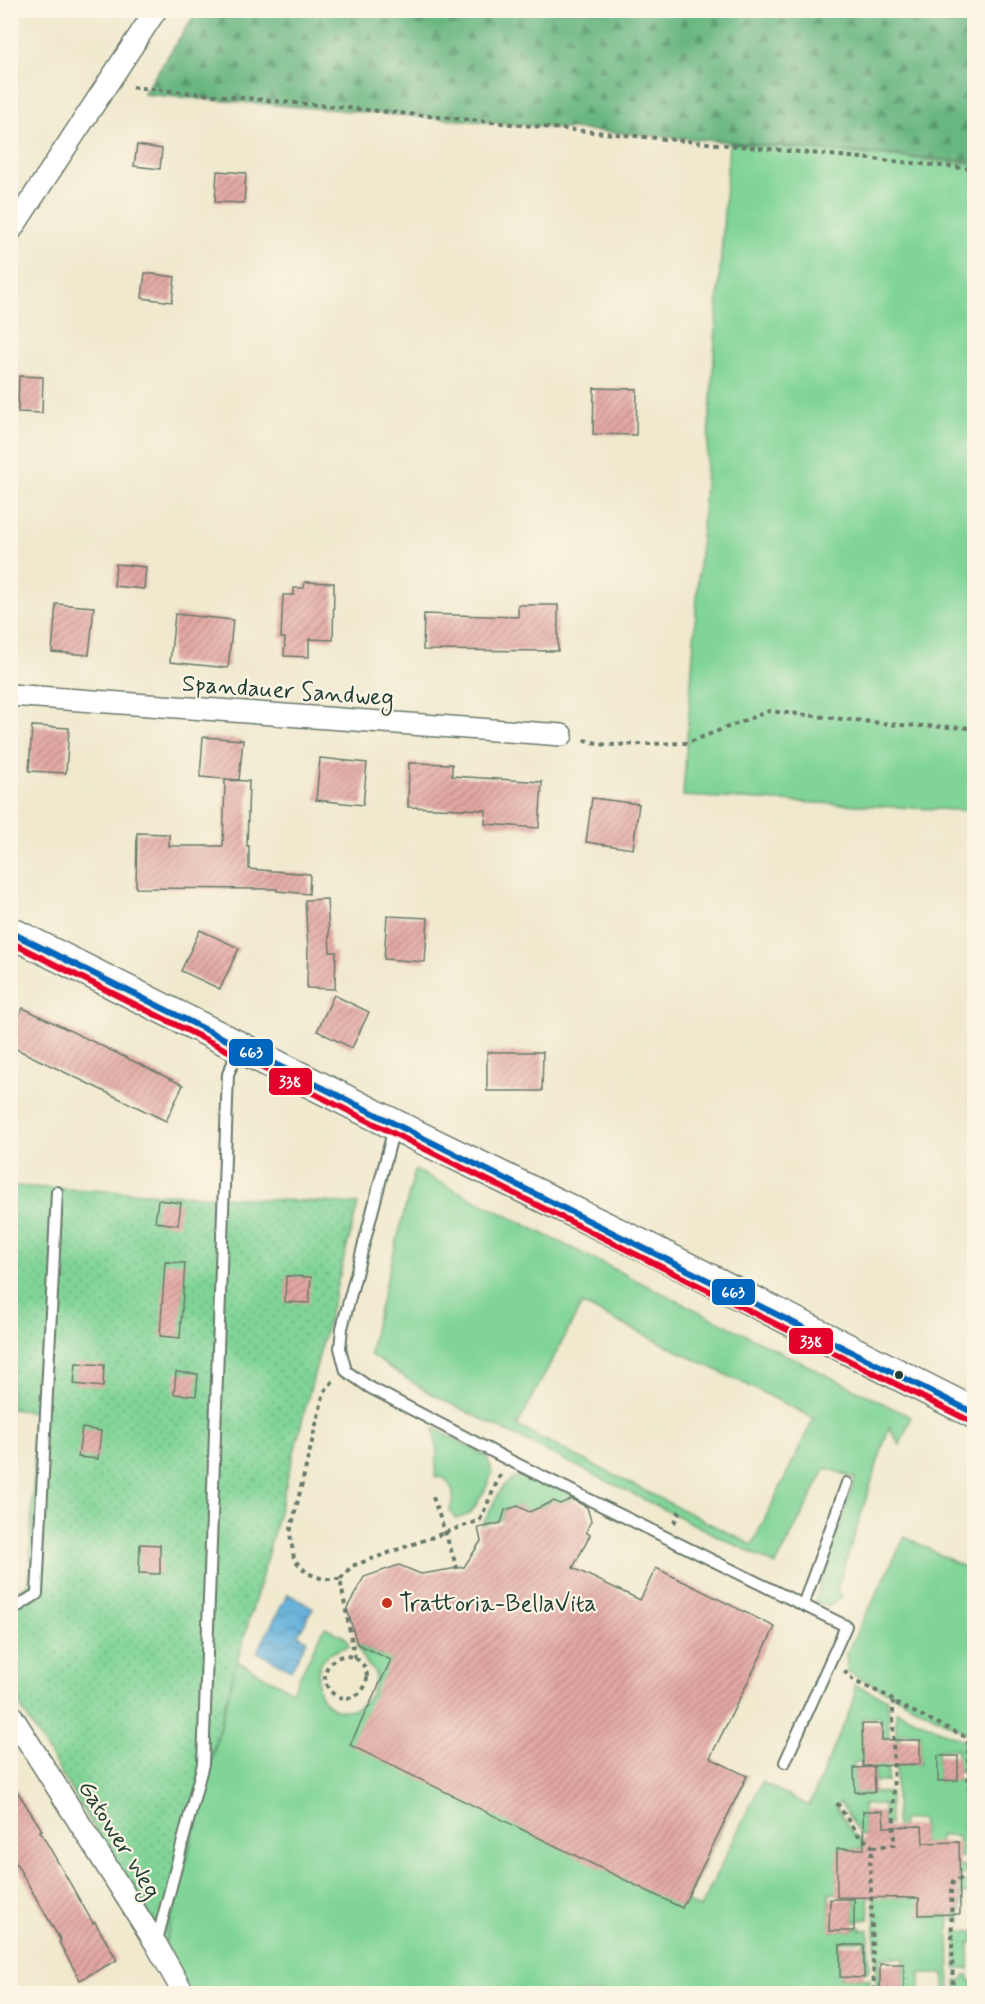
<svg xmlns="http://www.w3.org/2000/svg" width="985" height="2004" viewBox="0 0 985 2004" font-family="Mynerve,sans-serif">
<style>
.grass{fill:#80d497;stroke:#508866;stroke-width:1.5;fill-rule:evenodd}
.forest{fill:url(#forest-firs);stroke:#447a5a;stroke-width:1.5}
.garden{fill:url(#garden-dots);stroke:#508866;stroke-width:1.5}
.water{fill:url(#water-waves);stroke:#3f7687;stroke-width:1.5}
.building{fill:url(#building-hatch)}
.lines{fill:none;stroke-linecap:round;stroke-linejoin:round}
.lane-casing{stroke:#68796a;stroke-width:14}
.street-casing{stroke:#68796a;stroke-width:24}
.secondary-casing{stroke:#68796a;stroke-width:33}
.path{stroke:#68796a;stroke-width:4;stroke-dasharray:4.5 4.5;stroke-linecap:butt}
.lane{stroke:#fff;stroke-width:10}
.street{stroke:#fff;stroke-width:21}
.secondary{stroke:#fff;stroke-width:30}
.bus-1-casing{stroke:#fcf5e5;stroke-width:10}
.bus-2-casing{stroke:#fcf5e5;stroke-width:10}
.bus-1{stroke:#0065bd;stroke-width:6}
.bus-2{stroke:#e4002b;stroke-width:6}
.bus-dot{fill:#1f3d34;stroke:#fcf5e5;stroke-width:2}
.poi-dot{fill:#c8321e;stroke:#fcf5e5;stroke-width:2}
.labels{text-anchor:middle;stroke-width:4.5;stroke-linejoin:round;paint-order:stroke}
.street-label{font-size:24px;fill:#1f3d34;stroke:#fcf5e5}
.poi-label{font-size:24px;fill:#1f3d34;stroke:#fcf5e5;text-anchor:start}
.line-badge{stroke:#fcf5e5;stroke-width:2}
.badge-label{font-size:16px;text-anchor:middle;font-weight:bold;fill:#fff}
</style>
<defs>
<pattern id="forest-firs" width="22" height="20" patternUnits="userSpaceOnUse" patternTransform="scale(1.5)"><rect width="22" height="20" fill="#68b680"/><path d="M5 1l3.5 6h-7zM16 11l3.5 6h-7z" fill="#55956a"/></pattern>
<pattern id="garden-dots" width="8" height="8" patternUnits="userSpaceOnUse" patternTransform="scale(1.5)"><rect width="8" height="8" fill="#80d497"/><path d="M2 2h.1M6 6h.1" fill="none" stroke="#68ad7c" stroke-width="1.8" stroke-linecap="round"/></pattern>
<pattern id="water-waves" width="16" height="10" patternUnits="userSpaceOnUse" patternTransform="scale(1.5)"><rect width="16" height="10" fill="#5fafda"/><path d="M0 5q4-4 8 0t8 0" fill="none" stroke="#4e90b2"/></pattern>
<pattern id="building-hatch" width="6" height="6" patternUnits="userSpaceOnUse" patternTransform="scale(1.5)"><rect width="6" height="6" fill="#e3a7a3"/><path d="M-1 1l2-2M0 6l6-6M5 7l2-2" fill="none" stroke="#b78986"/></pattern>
</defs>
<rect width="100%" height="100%" fill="#fcf5e5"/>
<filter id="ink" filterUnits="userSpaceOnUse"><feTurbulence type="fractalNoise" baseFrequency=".0167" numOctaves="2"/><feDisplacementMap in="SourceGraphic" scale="12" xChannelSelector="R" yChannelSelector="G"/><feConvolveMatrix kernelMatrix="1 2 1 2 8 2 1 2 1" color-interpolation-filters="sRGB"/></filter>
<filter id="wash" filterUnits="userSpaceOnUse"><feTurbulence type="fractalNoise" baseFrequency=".008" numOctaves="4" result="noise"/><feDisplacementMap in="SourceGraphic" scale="24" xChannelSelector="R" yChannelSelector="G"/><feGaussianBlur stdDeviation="1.35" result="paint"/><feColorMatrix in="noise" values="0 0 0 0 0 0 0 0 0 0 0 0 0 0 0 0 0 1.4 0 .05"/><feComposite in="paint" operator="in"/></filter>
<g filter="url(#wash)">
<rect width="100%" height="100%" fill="#f0e9ce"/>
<g class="grass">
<path d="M729 143 974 164V811L683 796Z"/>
<path d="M415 1170 911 1417 900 1445 889 1427 837 1589 842 1597 828 1606 815 1601 855 1478 826 1468 776 1565 431 1394 370 1355 375 1325ZM582 1304 814 1418 752 1545 517 1426Z"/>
<path d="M434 1428 487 1456 492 1474 484 1492 470 1514 455 1519 450 1509C455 1496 454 1488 444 1478L435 1477 437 1454Z"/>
<path d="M526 1475 542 1479 576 1497 560 1504 554 1501 529 1512 518 1506 505 1510 502 1519 482 1525C497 1503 497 1479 526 1475Z"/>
<path d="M905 1537 974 1572V1786L971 1787 972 1739 969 1734 848 1672 846 1654Z"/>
<path d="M325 1627 346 1638 349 1646C342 1649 334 1651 328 1655 321 1660 319 1667 318 1675 312 1722 378 1722 375 1672L365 1662 357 1644 382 1656 393 1655 747 1776 686 1901 700 1908 762 1782 809 1806 855 1698 854 1685 888 1699 889 1738H882L881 1717 862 1718 863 1749 888 1748V1781L875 1782 874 1761 854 1762 855 1792H890V1824L884 1825 883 1804 863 1805 864 1836 866 1838 859 1833 840 1802 836 1806 853 1834 867 1845 868 1870 861 1849H838L837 1881 868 1882 869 1919 858 1920V1922H854V1893H829L830 1931H853L854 1928 861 1927V1930H869V1969L867 1972 864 1971V1941H840V1977L870 1979 871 1993H190L165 1944 237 1661 292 1691Z"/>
<path d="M896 1711 963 1740 965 1771H958L957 1749 938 1750V1781L964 1780 965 1857H959L958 1836H939L940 1867 966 1866V1874L957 1877 919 1915H949L950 1993H944V1974H920V1993H904V1958H880V1987L876 1985 874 1897 923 1850 922 1819 902 1820 903 1841H896V1765L920 1764V1733H900V1754L896 1755Z"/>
<path d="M961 1882H974V1893L961 1894V1922L954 1920 955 1884Z"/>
<path d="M956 1931 974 1932V1942L969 1943V1969H956Z"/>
<path d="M964 1975H969V1981H974V1990H961V1993H956V1980H963Z"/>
</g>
<path class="forest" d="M197 11H974V162L143 94Z"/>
<path class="garden" d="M11 1186 358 1204 265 1565 225 1704 165 1944 11 1691V1596L29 1583 36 1412 11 1409Z"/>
<path class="water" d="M288 1594 313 1608 298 1635 307 1640 291 1670 257 1652Z"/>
<g id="blocks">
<g class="building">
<path d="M137 145 162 149 160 169 134 166Z"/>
<path d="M217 171 246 173 244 203 215 202Z"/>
<path d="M145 273 175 277 172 302 142 298Z"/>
<path d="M19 376 43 377 42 413 18 412Z"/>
<path d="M594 388 637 389 636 435 593 434Z"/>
<path d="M116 564 146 567 144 589 114 586Z"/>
<path d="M305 582 334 583 333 640 309 639V657L284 656 285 638H281L283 595H294V588H304Z"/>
<path d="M56 604 94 607 89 655 52 652Z"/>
<path d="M518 605H558V651L423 650 424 614 518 617Z"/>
<path d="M175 614 233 620 228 668 170 662Z"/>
<path d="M32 726 69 728 66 773 29 771Z"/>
<path d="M203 737 243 740 239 780 200 777Z"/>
<path d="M320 758 367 763 363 805 316 800Z"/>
<path d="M409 763 452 764V776L542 782 539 828 485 824 486 810 408 807Z"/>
<path d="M225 780 249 781 247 846H249V869L310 874 309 894 277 891V889L136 888 137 833 169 834V846H223Z"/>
<path d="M592 798 639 804 633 849 586 842Z"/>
<path d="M327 899 330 952H336L335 989 307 988 308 948 305 900Z"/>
<path d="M387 916 428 918 425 962 384 959Z"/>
<path d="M200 930 239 948 220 989 181 971Z"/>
<path d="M334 995 369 1012 352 1048 317 1031Z"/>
<path d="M23 1008 183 1085 166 1121 10 1046V1035Z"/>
<path d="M487 1052H543L542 1091H487Z"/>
<path d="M158 1200 181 1203 178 1225 155 1222Z"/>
<path d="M165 1262 185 1263 180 1338 160 1336Z"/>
<path d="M286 1276 311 1277 309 1303 285 1302Z"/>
<path d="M76 1363 104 1365 103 1387 74 1384Z"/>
<path d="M176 1372 198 1374 196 1396 174 1394Z"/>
<path d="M82 1428 101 1431 98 1459 78 1457Z"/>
<path d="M571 1499 587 1507 591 1521 586 1532 590 1535 573 1568 640 1600 656 1568 775 1627 710 1758 747 1776 682 1908 350 1745 391 1660 357 1644 347 1608 364 1577 399 1565 421 1574 464 1567 481 1541 478 1528 501 1523 505 1510 518 1506 529 1512 554 1501 560 1504Z"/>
<path d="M140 1544 160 1545V1574L139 1573Z"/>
<path d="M862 1724H882V1740H920V1764L863 1766Z"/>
<path d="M938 1756H958V1780L938 1781Z"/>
<path d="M874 1767 875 1792H855L854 1768Z"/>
<path d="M10 1780 42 1830 40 1831 93 1923 95 1922 117 1960 80 1980 59 1942 61 1941 10 1853Z"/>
<path d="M863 1811H883L884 1827 922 1826 923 1843 959 1842 960 1914 919 1915V1898L837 1897V1849H864Z"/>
<path d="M830 1899H854V1931H829Z"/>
<path d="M840 1945H864V1978L840 1977Z"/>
<rect x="880" y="1964" width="24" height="30"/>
</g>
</g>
</g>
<g filter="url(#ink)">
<use href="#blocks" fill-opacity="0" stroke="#68796a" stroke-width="1.5"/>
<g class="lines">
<defs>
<g id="lane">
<path d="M394 1128 342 1328 340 1348 346 1371 369 1387 507 1459 803 1605 847 1483"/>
<path d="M10 1611 37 1594 57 1192"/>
<path d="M785 1762 846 1626 803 1605"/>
<path d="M156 1944 203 1764 228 1074 239 1050"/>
</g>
<g id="street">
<path d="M10 232 156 10"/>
<path d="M10 695 562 735"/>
<path d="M10 1713 156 1944 184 1994"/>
</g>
<path id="secondary" d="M10 932 413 1134 648 1248 974 1413"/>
</defs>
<use href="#lane" class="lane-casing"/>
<use href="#street" class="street-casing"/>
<use href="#secondary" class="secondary-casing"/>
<g class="path">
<path d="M132 87 974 169"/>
<path d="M584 740 606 745 687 743 769 711 899 725 974 728"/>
<path d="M333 1381 324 1392 290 1533 294 1559 307 1573 323 1579H340"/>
<path d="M433 1497 457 1568"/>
<path d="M674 1523 681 1509"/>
<circle cx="346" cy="1677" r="21"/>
<path d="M355 1658 340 1579 352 1566 480 1520 501 1473"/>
<path d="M844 1671 854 1681 890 1697 893 1702 964 1736 968 1741 970 1876 953 1881 951 1890 953 1994"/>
<path d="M968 1741H974"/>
<path d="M837 1803 857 1834 873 1847"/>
<path d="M874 1991 870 1862 873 1847 894 1845 893 1702"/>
</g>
<use href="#lane" class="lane"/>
<use href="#street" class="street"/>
<use href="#secondary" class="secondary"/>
<defs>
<path id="bus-1" d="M10 932C331 1093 654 1251 974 1413"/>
<path id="bus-2" d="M10 942C330 1102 651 1260 970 1421"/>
</defs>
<use href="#bus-1" class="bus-1-casing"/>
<use href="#bus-2" class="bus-2-casing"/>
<use href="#bus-1" class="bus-1"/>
<use href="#bus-2" class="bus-2"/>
</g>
</g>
<circle class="bus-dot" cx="899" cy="1375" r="5"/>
<circle class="poi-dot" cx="387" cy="1603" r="6"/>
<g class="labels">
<g class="street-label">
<text transform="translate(288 690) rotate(4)" y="8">Spandauer Sandweg</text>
<text transform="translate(120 1839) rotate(58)" y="8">Gatower Weg</text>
</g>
<g class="poi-label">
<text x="399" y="1611">Trattoria-BellaVita</text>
</g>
</g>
<g class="line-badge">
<rect x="228" y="1038" width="46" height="29" rx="6" fill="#0065bd"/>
<rect x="268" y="1067" width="45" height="29" rx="6" fill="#e4002b"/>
<rect x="711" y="1278" width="45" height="28" rx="6" fill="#0065bd"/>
<rect x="788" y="1327" width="46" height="28" rx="6" fill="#e4002b"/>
</g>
<g class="badge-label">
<text x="251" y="1058">663</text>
<text x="290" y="1087">338</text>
<text x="733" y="1298">663</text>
<text x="811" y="1347">338</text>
</g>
<rect width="985" height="2004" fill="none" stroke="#fcf5e5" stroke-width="36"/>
</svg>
